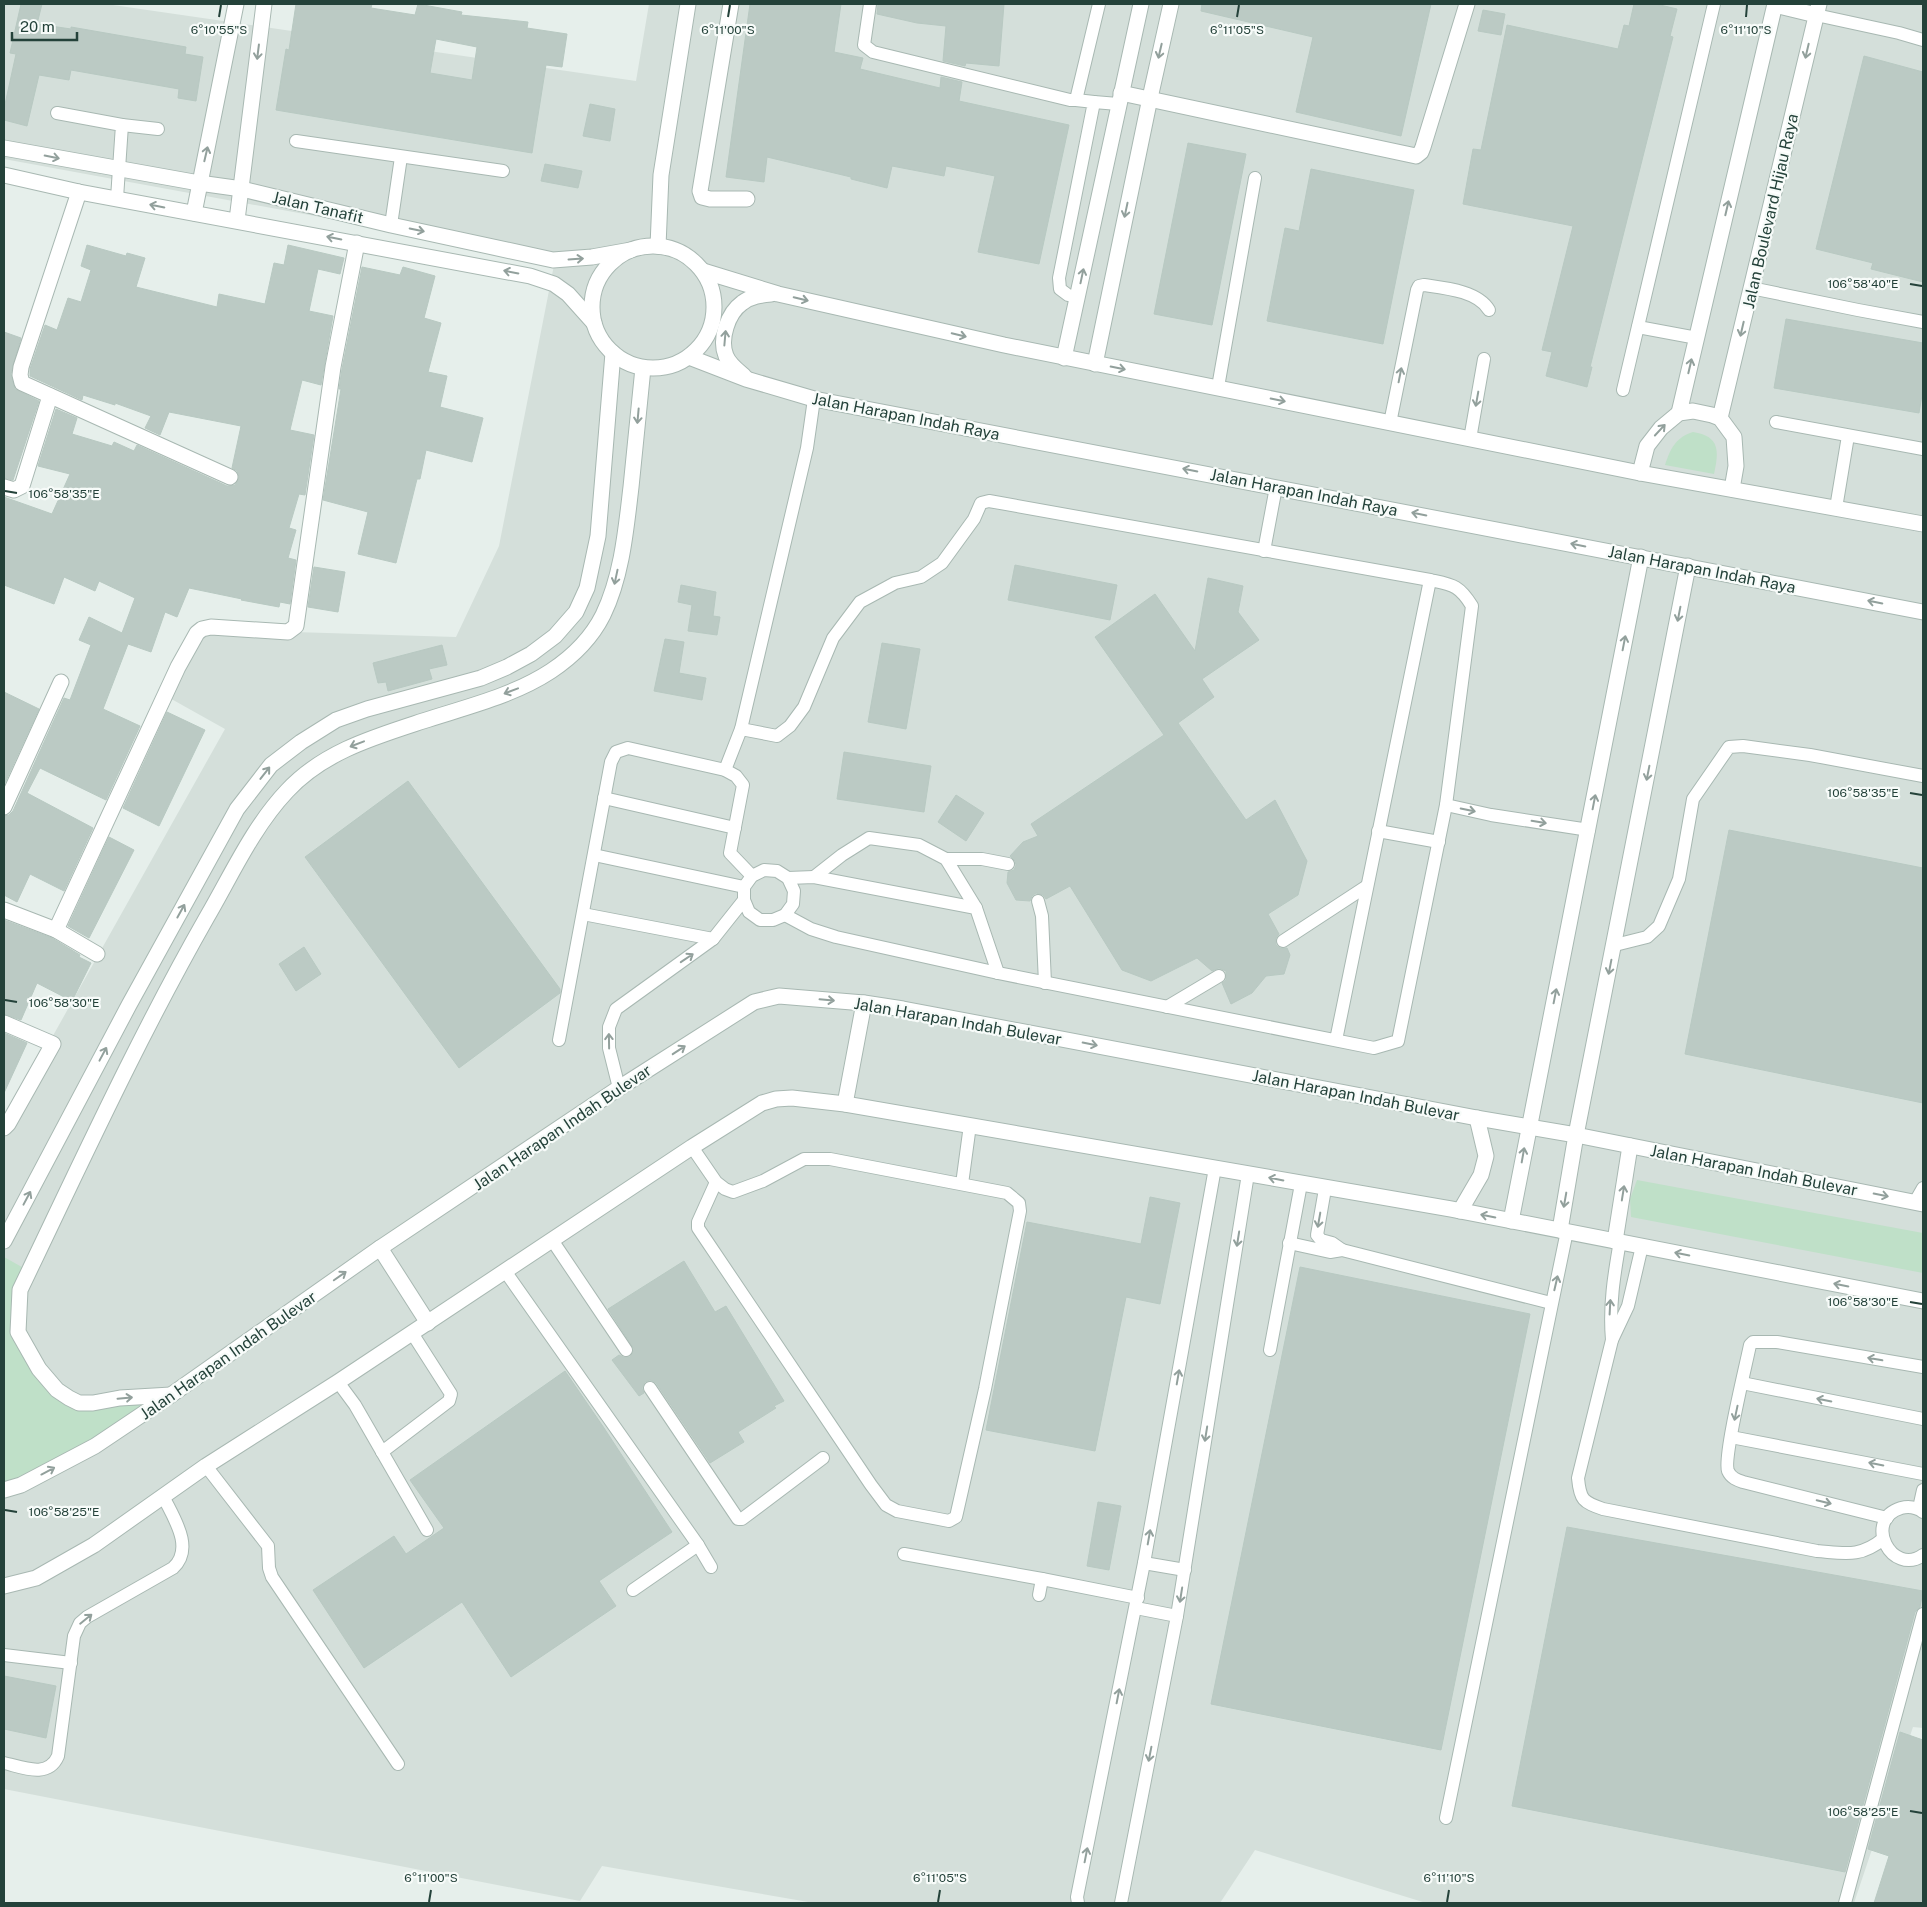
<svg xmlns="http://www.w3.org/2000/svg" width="1927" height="1907" viewBox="0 0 1927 1907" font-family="'Public Sans',sans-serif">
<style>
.built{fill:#d4dfda}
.green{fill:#bfe0c8}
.building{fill:#bbcac4;stroke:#b8c9c2;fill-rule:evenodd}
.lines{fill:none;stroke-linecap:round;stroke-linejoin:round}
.service-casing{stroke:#a8b8b2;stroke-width:14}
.minor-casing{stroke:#a8b8b2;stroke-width:17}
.tertiary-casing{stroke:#a8b8b2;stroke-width:17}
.service{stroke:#fff;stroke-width:12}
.minor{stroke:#fff;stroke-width:15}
.tertiary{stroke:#fff;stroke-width:15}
.oneway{stroke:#92a09c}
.ticks{fill:none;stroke:#24423a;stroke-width:2}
.labels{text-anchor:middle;stroke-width:4.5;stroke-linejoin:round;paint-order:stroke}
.street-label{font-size:16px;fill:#24423a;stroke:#f7fbf9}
.ticks-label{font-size:12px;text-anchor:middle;fill:#24423a;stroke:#f7fbf9;stroke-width:4.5;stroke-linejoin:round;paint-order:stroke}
</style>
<rect width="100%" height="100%" fill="#e6efeb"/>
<path class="built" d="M4 4H106L636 81 649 4H1923V1728L1913 1727 1854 1903H1426L1255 1850 1220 1903H814L602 1866 580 1901 4 1789V1123L225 729 166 696 199 629 456 637 499 546 555 260 4 159Z"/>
<g class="green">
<path d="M1693 432C1720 436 1719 451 1714 474L1665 465C1670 449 1676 437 1693 432Z"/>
<path d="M1637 1180 1923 1233V1273L1631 1217 1630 1199Z"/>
<path d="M4 1257 29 1271 18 1332 69 1398 171 1395 4 1490Z"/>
</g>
<g class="building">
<path d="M21 4H42L37 24 71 29V27L186 47 185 54 203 57 196 101 178 98 179 89 71 70 69 80 39 75 27 126 4 120V109L16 54 10 53Z"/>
<path d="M296 4H372L371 8 415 15 418 4 462 12 461 15 528 22 527 28 567 34 562 67 546 65 532 153 276 110 286 49 289 50ZM436 39 477 47 472 80 430 73Z"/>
<path d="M750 4H841L834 52 863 58 860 69 940 88 941 77 962 82 959 101 1069 125 1039 264 978 252 995 176 946 166 944 176 892 166 887 188 851 179V177L767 157 764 182 726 177Z"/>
<path d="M878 4H1004L999 66 966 63 965 66 943 61 946 26 917 23 877 14Z"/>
<path d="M1202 4H1431L1401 136 1296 112 1313 37 1201 11Z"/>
<path d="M1634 4H1656L1677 9 1670 36 1673 37 1590 367H1592L1587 387 1546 376 1552 352 1542 350 1573 226 1463 204 1473 149 1481 150 1507 25 1618 49 1624 25 1629 26Z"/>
<path d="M1483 10 1505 14 1501 35 1478 31Z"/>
<path d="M1864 56 1923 72V282L1871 269 1873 263 1816 249Z"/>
<path d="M590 104 615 109 610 141 583 136Z"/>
<path d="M1188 143 1246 154 1212 325 1154 314Z"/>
<path d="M545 164 582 171 578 188 541 181Z"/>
<path d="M1311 169 1414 190 1383 344 1267 321 1285 228 1299 231Z"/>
<path d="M87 245 126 256 127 253 145 258 136 287 217 307 219 294 265 304 274 263 284 265 288 245 344 258 340 274 318 269 309 311 333 316 321 385 302 380 290 430 314 435 305 495 299 494 289 528 296 530 288 558 296 560 290 604 280 602 279 607 241 600 242 599 189 588 177 617 165 612 151 652 128 644 103 709 140 726 106 800 40 768 27 793 93 828 64 891 30 874 17 902 4 895V816L9 815 13 811 64 698 70 700 91 645 79 640 89 617 122 633 135 598 99 581 95 591 64 577 54 604 4 585V497L52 514 70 474 38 466 56 409 77 418 72 434 112 446 114 442 134 451 137 445 227 486 235 485 239 477 237 471 232 468 241 426 169 412 160 435 145 428 151 416 115 403V405L83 395 82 400 30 376V369L45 325 57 330 68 298 81 302 91 270 81 266Z"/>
<path d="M362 267 400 275 403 267 435 276 424 318 441 323 428 372 447 376 440 407 483 418 472 462 426 450 420 479H417L396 563 358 554 368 512 323 500 341 389H339L342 369Z"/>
<path d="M1786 319 1923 343V389L1919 413 1774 388Z"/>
<path d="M4 332 21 338 11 374 15 389 39 401 13 480 4 478Z"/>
<path d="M1015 565 1117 585 1110 620 1008 600Z"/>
<path d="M314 567 345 572 338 612 308 607Z"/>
<path d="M1208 578 1243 586 1238 612 1259 640 1202 679 1214 697 1178 723 1246 820 1275 800 1307 861 1298 895 1268 914 1279 934 1276 938V945L1280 948H1287L1290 955 1284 974 1266 976 1252 993 1231 1004 1222 983 1226 980V971L1219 968 1212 971 1197 958 1151 981 1122 970 1070 886 1046 899 1043 895 1036 893 1032 896 1030 901 1016 900 1007 883 1008 872 1014 870 1016 865 1015 861 1010 856 1023 842 1038 836 1031 824 1164 735 1095 637 1155 594 1195 651Z"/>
<path d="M681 585 716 592 713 616 720 617 717 635 688 631 692 605 678 602Z"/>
<path d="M665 639 684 642 679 673 706 678 702 700 654 691Z"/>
<path d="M882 643 920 649 906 729 868 722Z"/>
<path d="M442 645 447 665 429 669 432 679 388 691 386 682 378 683 373 663Z"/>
<path d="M4 692 39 709 4 785Z"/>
<path d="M167 712 205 730 159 826 123 808Z"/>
<path d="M844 752 931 766 924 812 837 799Z"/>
<path d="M408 781 560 989V993L459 1068 305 857Z"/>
<path d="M956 795 984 813 966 841 938 822Z"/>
<path d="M1729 830 1923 868V1103L1685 1054Z"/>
<path d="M109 837 134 850 89 938 68 926Z"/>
<path d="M4 920 52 938 80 955 79 957 91 963 72 1001 37 983 21 1020 4 1014Z"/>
<path d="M304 947 321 974 296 991 279 964Z"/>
<path d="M4 1033 27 1043 4 1093Z"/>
<path d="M1150 1197 1180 1203 1160 1304 1126 1297 1095 1451 986 1430 1027 1222 1141 1244Z"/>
<path d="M684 1261 715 1312 726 1306 784 1401 774 1406 776 1408 738 1432 744 1442 710 1463 656 1383 650 1380 645 1382 642 1388 644 1393 639 1396 612 1360 619 1355 623 1357H630L634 1349 608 1309Z"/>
<path d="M1300 1267 1530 1314 1441 1750 1211 1704Z"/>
<path d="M565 1371 604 1428 672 1532 599 1581 616 1606 511 1677 462 1602 364 1668 313 1590 394 1536 406 1554 444 1528 410 1480Z"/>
<path d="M1098 1502 1121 1506 1109 1570 1087 1566Z"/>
<path d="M1567 1527 1923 1591 1920 1607 1915 1612 1845 1872 1512 1806Z"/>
<path d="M4 1676 56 1686 46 1738 4 1729Z"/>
<path d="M1900 1732 1923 1740V1903H1874L1889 1856 1868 1849Z"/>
</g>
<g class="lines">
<defs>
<g id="service">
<path d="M870 4 864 45 873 52 1070 100H1076L1099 4"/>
<path d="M1816 15 1899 33 1923 40"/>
<path d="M1076 100 1094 102 1059 278 1060 289 1068 295 1077 297"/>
<path d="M1094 102 1118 104"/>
<path d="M57 113 122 125 117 198"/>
<path d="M122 125 158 129"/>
<path d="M296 141 503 171"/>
<path d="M391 225 401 157"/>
<path d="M1751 288 1858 310 1923 322"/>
<path d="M1638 327 1697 338"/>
<path d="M1218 387 1255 178"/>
<path d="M1623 390 1714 4"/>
<path d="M1776 422 1923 449"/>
<path d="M1390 423 1417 290 1419 286 1424 285C1445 288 1478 291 1489 310"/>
<path d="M1470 439 1484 359"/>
<path d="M1836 508 1848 436"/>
<path d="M1264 551 1276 487"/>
<path d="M741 729 777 736 790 726 804 707 833 638 860 602 895 583 921 577 942 563 974 519 981 503 989 501 1430 580"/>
<path d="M725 770 741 729 807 448 814 399"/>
<path d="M604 798 735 828"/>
<path d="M1446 805 1491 815 1589 830"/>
<path d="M1378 831 1439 842"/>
<path d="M594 855 744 887"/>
<path d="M946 859H982L1008 864"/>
<path d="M814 877 842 855 869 838 919 845 946 859 976 908"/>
<path d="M788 878 814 877 976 908 998 973"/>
<path d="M1038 901 1042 916 1045 983"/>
<path d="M583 914 713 939"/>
<path d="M785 915 811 929 836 937 998 973 1374 1048 1398 1041 1446 805 1472 606C1459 585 1453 585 1430 580L1336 1040"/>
<path d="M1283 941 1367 886"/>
<path d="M1615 945 1647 937 1659 926 1679 879 1693 799 1729 747 1743 746 1810 755 1923 776"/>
<path d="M1167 1007 1219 976"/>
<path d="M559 1040 611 762 616 752 628 748 725 770 736 776 743 785 730 853 752 876"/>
<path d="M619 1088 609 1048V1027L616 1009 713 939 744 900V887L752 876 764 870 777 871 788 878 794 891 793 904 785 915 773 920H760L749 912 744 900"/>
<path d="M692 1147 716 1182 725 1189 733 1192 763 1181 804 1159H830L1007 1193 1019 1203 1020 1211 985 1389 956 1517 949 1521 897 1511 886 1505 871 1485 698 1228V1222L716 1182"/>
<path d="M962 1184 970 1125"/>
<path d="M1325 1189 1317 1235 1321 1240 1332 1243 1342 1250"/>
<path d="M1915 1202 1923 1188"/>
<path d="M552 1240 626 1350"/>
<path d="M1289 1243 1330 1252 1342 1250 1551 1303"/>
<path d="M1642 1246 1628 1306 1612 1340 1578 1478C1580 1500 1583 1502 1603 1509L1817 1551C1844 1553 1860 1558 1883 1539"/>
<path d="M505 1271 698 1545 711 1567"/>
<path d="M1612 1340C1609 1306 1614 1275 1620 1241"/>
<path d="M1270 1350 1301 1184"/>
<path d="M338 1382 355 1405 427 1530"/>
<path d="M1742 1383 1923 1419"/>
<path d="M650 1388 738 1519H742L823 1458"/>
<path d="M1731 1437 1923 1474"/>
<path d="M382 1452 449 1401 451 1394 412 1333"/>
<path d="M206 1466 268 1546 269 1568 272 1577 398 1764"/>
<path d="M1919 1508 1923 1490"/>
<path d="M1923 1512C1916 1507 1909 1506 1901 1508 1862 1520 1892 1577 1923 1555"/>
<path d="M1887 1518 1743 1482C1737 1480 1731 1478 1728 1471 1723 1458 1746 1365 1750 1345L1753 1342H1777L1923 1367"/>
<path d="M904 1554 1042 1579 1138 1598"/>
<path d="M1144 1563 1185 1570"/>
<path d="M633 1590 698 1545"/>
<path d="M1039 1595 1042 1579"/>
<path d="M1136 1608 1177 1616"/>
<path d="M4 1655 71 1663"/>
<path d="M4 1763C22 1767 48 1779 58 1756L74 1636 80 1623 87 1617 173 1568C195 1548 173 1517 163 1496"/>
<path d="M1446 1818 1567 1231"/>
<path d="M1078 1903 1077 1897 1144 1563 1215 1168"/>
<path d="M1121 1903 1177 1616 1248 1174"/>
<path d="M1845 1903 1923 1614"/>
</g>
<g id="minor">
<path d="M731 4 700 191 702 197 710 199H747"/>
<path d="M1121 93 1416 156 1421 152 1423 147 1467 4"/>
<path d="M4 148 199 183 242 189 391 225 553 260 592 257 631 250"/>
<path d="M4 175 79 192 530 276 554 284 568 294 594 323"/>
<path d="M79 192 21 367 20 375 22 383 230 477"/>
<path d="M194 213 236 4"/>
<path d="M237 220 264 4"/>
<path d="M1064 358 1141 4"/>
<path d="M1095 364 1150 98 1171 4"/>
<path d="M4 487 14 490 22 486 50 396"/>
<path d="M4 807 61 682"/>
<path d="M4 910 56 930 97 954"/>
<path d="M56 930 178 667 197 633 202 629 211 627 288 632 296 626 333 367 357 243"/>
<path d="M4 1023 53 1044 8 1124 4 1128"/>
<path d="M1511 1221 1641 557"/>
<path d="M1560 1230 1576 1135 1688 566"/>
</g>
<g id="tertiary">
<path d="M1775 5 1816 15"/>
<circle cx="653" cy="307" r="61"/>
<path d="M658 246 661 175 688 4"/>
<path d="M703 271 778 294 1004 345 1640 473 1923 524"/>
<path d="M689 357 746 379 814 399 1923 612"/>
<path d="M744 376C737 370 729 364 726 356 719 339 728 313 742 303 751 296 761 295 771 294"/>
<path d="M1679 413 1775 4"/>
<path d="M1720 418 1819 4"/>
<path d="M1640 473 1647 446 1661 428 1679 413 1693 411 1712 415 1720 418 1734 437 1736 466 1732 489"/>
<path d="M845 1104 864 1003"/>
<path d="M1460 1211 1481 1175 1486 1156 1477 1118"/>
<path d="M4 1241 129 1005 237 809 271 765 301 742 336 720 367 709 481 678 507 667 531 654 555 636 576 612 587 588 598 536 613 353"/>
<path d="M1615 1241 1630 1146"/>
<path d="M380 1248 428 1323"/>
<path d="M171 1395 120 1398 93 1403H79L69 1398 57 1390 39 1369 18 1332 20 1290C80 1165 138 1038 207 917 232 874 253 827 287 791 323 752 374 737 423 721 466 707 513 696 551 671 572 657 592 637 603 615 622 576 626 529 631 487 635 447 639 407 643 368"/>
<path d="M4 1490 21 1485 95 1446 171 1395 380 1248 619 1088 754 1002 779 996 864 1003 903 1009 1477 1118 1576 1135 1923 1204"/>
<path d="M4 1586 36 1578 94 1545 206 1466 338 1382 692 1147 762 1103 776 1099 792 1098 845 1104 1451 1209 1923 1301"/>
</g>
</defs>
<use href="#service" class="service-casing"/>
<use href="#minor" class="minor-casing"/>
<use href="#tertiary" class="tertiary-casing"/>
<use href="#service" class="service"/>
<use href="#minor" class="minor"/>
<use href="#tertiary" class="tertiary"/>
</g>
<defs><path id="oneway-shaft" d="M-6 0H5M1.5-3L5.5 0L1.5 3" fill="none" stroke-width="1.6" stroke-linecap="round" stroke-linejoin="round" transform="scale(1.25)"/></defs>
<g class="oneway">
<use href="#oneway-shaft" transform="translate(1160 51) rotate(103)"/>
<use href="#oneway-shaft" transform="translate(1807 51) rotate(103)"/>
<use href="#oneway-shaft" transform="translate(258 52) rotate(97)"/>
<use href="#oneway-shaft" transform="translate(206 154) rotate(-77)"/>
<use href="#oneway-shaft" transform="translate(52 157) rotate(11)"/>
<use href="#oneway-shaft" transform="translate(157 206) rotate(-169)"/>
<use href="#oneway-shaft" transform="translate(1727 208) rotate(-77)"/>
<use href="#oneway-shaft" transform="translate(1126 210) rotate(102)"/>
<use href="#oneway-shaft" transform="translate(417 230) rotate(12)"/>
<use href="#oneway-shaft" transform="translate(334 238) rotate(-169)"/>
<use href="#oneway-shaft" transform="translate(576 259) rotate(-4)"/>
<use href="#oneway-shaft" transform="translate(511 272) rotate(-169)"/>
<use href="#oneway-shaft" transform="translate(1082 276) rotate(-78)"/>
<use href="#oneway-shaft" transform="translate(801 299) rotate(13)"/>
<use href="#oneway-shaft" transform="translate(1742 329) rotate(103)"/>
<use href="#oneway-shaft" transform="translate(959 335) rotate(13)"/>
<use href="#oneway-shaft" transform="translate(725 338) rotate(-85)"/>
<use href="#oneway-shaft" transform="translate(1690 366) rotate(-77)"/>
<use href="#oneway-shaft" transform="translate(1118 368) rotate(11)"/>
<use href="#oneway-shaft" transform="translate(1400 375) rotate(-79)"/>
<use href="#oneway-shaft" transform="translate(1477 399) rotate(100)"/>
<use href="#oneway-shaft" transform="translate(1278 400) rotate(11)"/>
<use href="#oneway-shaft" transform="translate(638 416) rotate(95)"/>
<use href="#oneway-shaft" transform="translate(1660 430) rotate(-47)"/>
<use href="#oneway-shaft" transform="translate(1190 470) rotate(-169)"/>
<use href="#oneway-shaft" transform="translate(1419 514) rotate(-169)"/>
<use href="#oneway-shaft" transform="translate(1578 545) rotate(-169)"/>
<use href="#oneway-shaft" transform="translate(616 577) rotate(102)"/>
<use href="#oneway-shaft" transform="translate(1875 602) rotate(-169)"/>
<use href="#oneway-shaft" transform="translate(1679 614) rotate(101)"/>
<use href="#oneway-shaft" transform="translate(1624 643) rotate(-79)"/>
<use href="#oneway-shaft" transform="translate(511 691) rotate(159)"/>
<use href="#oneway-shaft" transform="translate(357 744) rotate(159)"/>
<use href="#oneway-shaft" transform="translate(265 773) rotate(-52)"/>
<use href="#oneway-shaft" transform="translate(1648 773) rotate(101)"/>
<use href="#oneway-shaft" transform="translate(1594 802) rotate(-79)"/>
<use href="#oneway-shaft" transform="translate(1468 810) rotate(12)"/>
<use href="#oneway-shaft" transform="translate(1539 822) rotate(9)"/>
<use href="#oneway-shaft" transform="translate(181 911) rotate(-61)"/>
<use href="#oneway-shaft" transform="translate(687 958) rotate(-34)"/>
<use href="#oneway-shaft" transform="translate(1610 967) rotate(101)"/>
<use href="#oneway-shaft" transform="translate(1555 996) rotate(-79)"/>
<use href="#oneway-shaft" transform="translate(827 1000) rotate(5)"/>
<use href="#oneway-shaft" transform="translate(609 1041) rotate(-91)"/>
<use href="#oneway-shaft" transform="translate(1090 1044) rotate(11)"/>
<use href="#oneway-shaft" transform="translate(679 1050) rotate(-33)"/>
<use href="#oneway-shaft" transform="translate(103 1054) rotate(-62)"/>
<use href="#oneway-shaft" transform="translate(1523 1155) rotate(-80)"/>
<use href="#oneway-shaft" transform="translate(1276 1179) rotate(-169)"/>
<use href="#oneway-shaft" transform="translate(1623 1193) rotate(-81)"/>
<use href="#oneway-shaft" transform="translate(1881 1195) rotate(11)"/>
<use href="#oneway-shaft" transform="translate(27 1198) rotate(-62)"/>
<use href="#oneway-shaft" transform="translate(1565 1200) rotate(100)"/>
<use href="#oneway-shaft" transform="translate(1488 1216) rotate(-169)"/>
<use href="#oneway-shaft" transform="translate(1319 1220) rotate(100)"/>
<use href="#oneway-shaft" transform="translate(1238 1239) rotate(99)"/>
<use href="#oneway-shaft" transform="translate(1682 1254) rotate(-169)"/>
<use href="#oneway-shaft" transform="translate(340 1276) rotate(-35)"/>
<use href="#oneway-shaft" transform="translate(1556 1283) rotate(-77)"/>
<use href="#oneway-shaft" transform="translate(1841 1285) rotate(-169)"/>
<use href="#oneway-shaft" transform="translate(1610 1307) rotate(-87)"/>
<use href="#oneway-shaft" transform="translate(1875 1359) rotate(-170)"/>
<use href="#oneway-shaft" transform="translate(1178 1377) rotate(-80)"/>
<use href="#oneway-shaft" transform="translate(125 1398) rotate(-5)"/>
<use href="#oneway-shaft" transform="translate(1824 1400) rotate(-169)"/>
<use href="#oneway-shaft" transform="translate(1736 1413) rotate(102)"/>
<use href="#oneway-shaft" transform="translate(1206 1434) rotate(99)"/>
<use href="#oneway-shaft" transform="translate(1876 1464) rotate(-169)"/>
<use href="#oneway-shaft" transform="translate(48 1471) rotate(-28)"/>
<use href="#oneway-shaft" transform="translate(1824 1502) rotate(13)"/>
<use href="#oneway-shaft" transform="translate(1149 1537) rotate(-80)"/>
<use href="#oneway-shaft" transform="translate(1181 1595) rotate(99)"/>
<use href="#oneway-shaft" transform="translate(86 1619) rotate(-39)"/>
<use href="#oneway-shaft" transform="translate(1118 1696) rotate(-79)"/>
<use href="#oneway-shaft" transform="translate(1150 1754) rotate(101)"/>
<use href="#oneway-shaft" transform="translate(1086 1855) rotate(-79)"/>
</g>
<path class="ticks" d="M219 17 221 5M728 17 730 5M1237 17 1239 5M1746 17 1747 5M1910 284 1922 286M5 491 17 493M1910 793 1922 795M5 1000 17 1002M1910 1302 1922 1304M5 1510 17 1512M1910 1811 1922 1813M429 1902 431 1890M938 1902 940 1890M1447 1902 1449 1890"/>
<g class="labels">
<g class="street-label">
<text transform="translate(318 207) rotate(13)" y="6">Jalan Tanafit</text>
<text transform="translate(1770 211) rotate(-77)" y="6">Jalan Boulevard Hijau Raya</text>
<text transform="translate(906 416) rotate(11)" y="6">Jalan Harapan Indah Raya</text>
<text transform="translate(1304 492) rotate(11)" y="6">Jalan Harapan Indah Raya</text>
<text transform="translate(1702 569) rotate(11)" y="6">Jalan Harapan Indah Raya</text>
<text transform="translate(958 1021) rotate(10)" y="6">Jalan Harapan Indah Bulevar</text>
<text transform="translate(1356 1095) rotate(11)" y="6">Jalan Harapan Indah Bulevar</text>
<text transform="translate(562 1127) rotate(-34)" y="6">Jalan Harapan Indah Bulevar</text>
<text transform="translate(1754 1170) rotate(11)" y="6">Jalan Harapan Indah Bulevar</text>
<text transform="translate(228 1355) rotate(-35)" y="6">Jalan Harapan Indah Bulevar</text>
</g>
</g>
<g class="ticks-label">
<text x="219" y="34">6°10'55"S</text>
<text x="728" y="34">6°11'00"S</text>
<text x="1237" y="34">6°11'05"S</text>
<text x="1746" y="34">6°11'10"S</text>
<text x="1863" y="288">106°58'40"E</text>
<text x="64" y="498">106°58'35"E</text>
<text x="1863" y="797">106°58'35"E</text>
<text x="64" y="1007">106°58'30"E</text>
<text x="1863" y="1306">106°58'30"E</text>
<text x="64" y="1516">106°58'25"E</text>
<text x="1863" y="1816">106°58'25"E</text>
<text x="431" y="1882">6°11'00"S</text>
<text x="940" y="1882">6°11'05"S</text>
<text x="1449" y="1882">6°11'10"S</text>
</g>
<rect width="1927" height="1907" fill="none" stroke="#24423a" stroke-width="10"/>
<path d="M12 32v8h65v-8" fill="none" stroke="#24423a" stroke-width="2.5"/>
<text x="20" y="32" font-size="15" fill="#24423a" stroke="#f7fbf9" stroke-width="4" paint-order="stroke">20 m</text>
</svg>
